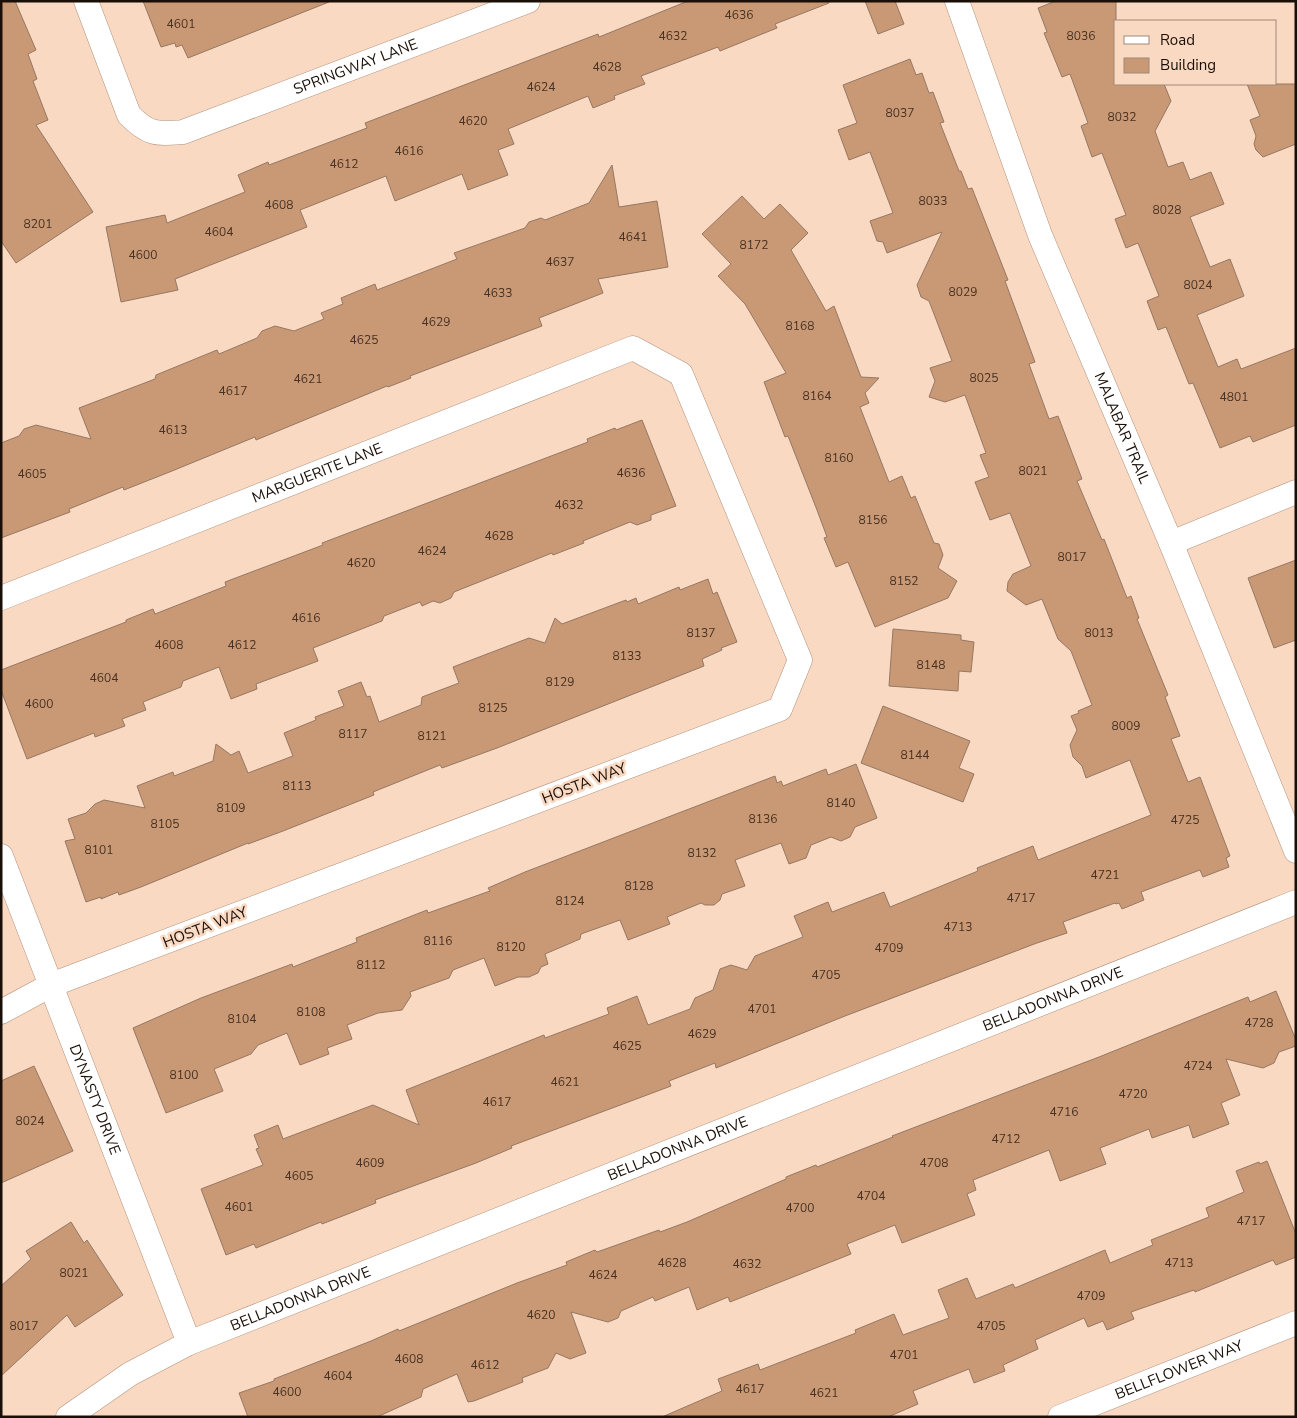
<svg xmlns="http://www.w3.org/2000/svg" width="1297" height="1418" viewBox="0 0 1297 1418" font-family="'Nunito Sans',sans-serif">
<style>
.building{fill:#c99874;stroke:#957864}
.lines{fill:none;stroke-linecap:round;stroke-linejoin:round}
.street-casing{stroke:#b1927d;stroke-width:25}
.street{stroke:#fff;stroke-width:24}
.labels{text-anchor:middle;stroke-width:5;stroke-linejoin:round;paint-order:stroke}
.number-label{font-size:12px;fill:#463122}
.street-label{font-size:15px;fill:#1a0f07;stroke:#fad9c2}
</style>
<rect width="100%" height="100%" fill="#fad9c2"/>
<g class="building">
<path d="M1 1H15L36 50 28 54 37 79 33 81 48 120 36 125 93 212 16 263 1 241Z"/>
<path d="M143 1H328L329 2 188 58 182 45 176 47 175 43 161 47Z"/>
<path d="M688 1H828L829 3 775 24 777 28 720 51 718 47 641 76 645 84 614 96 615 99 593 108 588 96 508 129 514 144 498 150 508 175 468 190 462 174 395 201 386 176 300 210 307 227 175 279 178 290 121 302 106 227 165 215 167 223 245 192 238 175 268 162 269 165 367 128 365 123 417 103 598 34 599 37Z"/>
<path d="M865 1H895L904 24 878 34Z"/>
<path d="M1056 1H1116V84H1164L1171 101 1155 131 1168 167 1183 162 1190 180 1211 172 1224 204 1190 217 1210 267 1230 259 1244 296 1197 315 1218 367 1237 359 1241 369 1296 348V425L1253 442 1250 436 1220 448 1193 383 1189 384 1166 327 1158 330 1147 301 1159 296 1138 243 1126 248 1115 219 1126 215 1102 153 1092 157 1081 126 1088 123 1070 74 1062 77 1044 33 1047 32 1038 8Z"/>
<path d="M910 59 916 75 922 73 929 93 933 92 944 122 940 123 959 171H961L968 189 972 188 1008 280 1005 281 1035 362 1029 364 1049 419 1058 416 1082 479 1077 481 1102 540 1104 539 1127 598 1131 596 1139 618 1137 619 1168 695 1165 697 1180 736 1171 739 1188 782 1200 777 1230 856 1226 858 1229 867 1203 877 1200 870 1141 892 1144 900 1122 909 1119 903 1116 904 1115 903 1063 922 1067 933 1037 943 845 1016 716 1068 715 1063 669 1081 671 1086 511 1146 512 1148 476 1163 375 1200 376 1203 322 1224 321 1222 256 1248 254 1244 226 1255 201 1189 263 1165 256 1149 259 1148 254 1135 278 1125 283 1139 373 1105 419 1125 406 1090 544 1035 545 1038 609 1014 607 1008 637 996 648 1025 690 1009 695 998 713 990 720 969 731 965 747 970 755 956 803 937 794 916 828 902 832 912 884 892 890 907 978 871 977 868 1033 846 1038 860 1151 815 1130 760 1086 778 1082 766 1073 757 1070 745 1077 730 1071 716 1079 713 1078 711 1092 705 1071 651 1058 639 1042 599 1026 605 1007 591 1008 582 1013 574 1031 566 1010 513 990 520 975 482 989 477 980 455 986 453 965 395 945 402 929 397 935 381 930 368 952 361 929 301 921 297 917 285 942 232 887 253 883 242 877 241 870 221 893 213 870 152 849 160 838 130 857 123 843 85Z"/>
<path d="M1247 84H1296V144L1263 157 1256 150 1254 144 1256 136 1250 120 1260 116Z"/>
<path d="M612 165 619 207 657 201 668 267 598 279 603 293 539 318 542 326 410 376 411 378 388 387 387 386 256 440 255 437 172 471 124 490 123 487 69 509 70 512 1 538V443L19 436 24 429 36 425 91 439 79 408 155 379 156 375 217 350 219 354 257 338 262 331 275 326 294 331 324 319 321 313 343 304 341 298 375 284 377 290 457 259 454 253 525 228 529 222 541 218 545 220 589 203Z"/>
<path d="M742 196 764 219 780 204 808 233 791 250 826 311 834 306 861 377 879 378 865 393 869 403 860 407 889 482 902 476 911 498 915 496 934 543 939 544 943 555 938 568 957 581 948 598 875 627 848 562 836 567 824 538 827 537 817 510 788 436 785 437 764 382 786 373 745 304 718 276 731 264 702 234Z"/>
<path d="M642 420 676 506 651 515V520L637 525 630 522 583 541 584 543 553 555 552 553 454 592 451 598 440 603 433 601 422 606 420 602 384 616 382 621 313 648 318 661 256 684 257 689 231 699 219 667 183 681 181 687 143 702 146 710 122 719 125 726 95 737 94 733 27 759 1 690V670L126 622V620L153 609 155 614 226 586 225 582 323 545 322 543 588 442 587 439 615 428 616 430Z"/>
<path d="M1296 560V640L1274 648 1248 578Z"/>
<path d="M708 579 713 594 717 592 737 642 721 648 722 650 702 659 704 666 497 748 442 768 440 765 373 792 374 795 283 831 248 844V843L141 887 119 895 118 892 101 899V897L86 902 65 841 75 839 68 819 86 813 95 804 104 800 145 808 137 786 173 772 174 776 213 761 216 744 231 755 239 751 248 773 293 756 284 733 316 720 315 717 344 706 338 691 361 682 367 697 370 696 379 722 421 705 422 697 459 683 453 667 529 638 545 643 555 618 562 624 626 600 627 602 636 598 638 604 679 587 680 590Z"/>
<path d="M893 629 961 635V640L974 642 971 672 959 671 958 691 889 686Z"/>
<path d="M883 706 970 741 959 768 974 774 963 802 861 763Z"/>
<path d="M856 764 877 818 855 827 850 837 841 841 831 837 811 845 806 858 789 864 781 843 735 860 745 886 722 894 720 900 714 905H705L701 903 667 917 670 924 628 940 620 920 581 934 580 939 545 954 548 964 541 967 538 973 529 977H518L495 986 484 958 453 970 449 978 410 992 411 996 402 1010 378 1013 347 1025 352 1039 327 1048 329 1054 300 1065 287 1033 258 1045 251 1054 214 1069 223 1091 166 1113 133 1028 201 998 292 964 293 967 357 942 356 938 427 910 428 913 490 891 488 888 525 872 775 776 777 783 781 781 783 786 826 769 828 775Z"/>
<path d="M1276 991 1296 1040V1046L1279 1052 1274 1063 1263 1068 1226 1059 1240 1095 1221 1103 1229 1124 1193 1138 1189 1125 1152 1138 1149 1129 1100 1148 1106 1164 1060 1181 1049 1150 973 1180 976 1190 967 1194 975 1215 902 1243 895 1225 847 1244 851 1254 730 1302 728 1297 697 1310 689 1287 655 1301 653 1297 621 1311 618 1318 608 1322 571 1312 586 1353 570 1359 556 1353 548 1368 522 1378 523 1382 474 1401 468 1402 457 1374 423 1389 421 1397 377 1417H248L239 1393 274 1381V1379L371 1341 398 1329 399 1331 517 1283 567 1265 566 1262 595 1250 597 1252 659 1230 660 1232 687 1222 786 1179V1177L816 1165 817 1167 893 1137 892 1136 1099 1057 1248 997 1250 1002Z"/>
<path d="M34 1066 73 1151 1 1183V1081Z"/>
<path d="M1267 1161 1296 1234V1257L1276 1265 1273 1260 1195 1292 1194 1290 1131 1312 1134 1319 1107 1330 1103 1321 1088 1327 1084 1318 1035 1340 1038 1349 1003 1365 1005 1371 974 1383 969 1369 913 1391 918 1404 888 1417H662L722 1391 718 1379 758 1364 760 1370 856 1333 855 1330 894 1314 903 1335 949 1318 938 1290 967 1278 976 1299 1013 1284 1015 1288 1105 1250 1110 1263 1153 1245 1151 1240 1209 1217 1206 1208 1244 1192 1236 1171 1259 1162 1260 1164Z"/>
<path d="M71 1222 84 1243 87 1240 123 1295 75 1327 67 1315 1 1376V1286L31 1259 26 1251Z"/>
</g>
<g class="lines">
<defs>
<g id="street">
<path id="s1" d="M86 1 129 115C149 135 156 134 183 132L528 1"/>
<path id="s2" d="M957 1 1040 235 1171 543 1296 851"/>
<path d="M1171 543 1296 492"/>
<path id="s3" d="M1 598 633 348 681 374 800 660 780 709 51 985 1 1012"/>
<path id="s4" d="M1 856 189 1343"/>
<path id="s5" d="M68 1417 130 1374 189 1343 1296 902"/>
<path id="s6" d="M1060 1417 1296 1323"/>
</g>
</defs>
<use href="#street" class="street-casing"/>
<use href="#street" class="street"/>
</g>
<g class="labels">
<g class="number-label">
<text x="739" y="19">4636</text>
<text x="181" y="28">4601</text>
<text x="673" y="40">4632</text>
<text x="1081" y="40">8036</text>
<text x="607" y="71">4628</text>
<text x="541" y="91">4624</text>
<text x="900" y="117">8037</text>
<text x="1122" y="121">8032</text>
<text x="473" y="125">4620</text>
<text x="409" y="155">4616</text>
<text x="344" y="168">4612</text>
<text x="933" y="205">8033</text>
<text x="279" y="209">4608</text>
<text x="1167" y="214">8028</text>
<text x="38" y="228">8201</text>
<text x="219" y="236">4604</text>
<text x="633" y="241">4641</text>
<text x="754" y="249">8172</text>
<text x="143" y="259">4600</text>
<text x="560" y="266">4637</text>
<text x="1198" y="289">8024</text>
<text x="963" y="296">8029</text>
<text x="498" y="297">4633</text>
<text x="436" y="326">4629</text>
<text x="800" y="330">8168</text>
<text x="364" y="344">4625</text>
<text x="984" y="382">8025</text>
<text x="308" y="383">4621</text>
<text x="233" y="395">4617</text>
<text x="817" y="400">8164</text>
<text x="1234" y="401">4801</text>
<text x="173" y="434">4613</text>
<text x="839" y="462">8160</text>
<text x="1033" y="475">8021</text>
<text x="631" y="477">4636</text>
<text x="32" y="478">4605</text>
<text x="569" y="509">4632</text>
<text x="873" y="524">8156</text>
<text x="499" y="540">4628</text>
<text x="432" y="555">4624</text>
<text x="1072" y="561">8017</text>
<text x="361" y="567">4620</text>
<text x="904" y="585">8152</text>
<text x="306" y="622">4616</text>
<text x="701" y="637">8137</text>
<text x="1099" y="637">8013</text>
<text x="169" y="649">4608</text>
<text x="242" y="649">4612</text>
<text x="627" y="660">8133</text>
<text x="931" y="669">8148</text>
<text x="104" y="682">4604</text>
<text x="560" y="686">8129</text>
<text x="39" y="708">4600</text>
<text x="493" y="712">8125</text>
<text x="1126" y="730">8009</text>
<text x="353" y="738">8117</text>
<text x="432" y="740">8121</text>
<text x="915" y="759">8144</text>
<text x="297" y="790">8113</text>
<text x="841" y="807">8140</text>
<text x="231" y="812">8109</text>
<text x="763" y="823">8136</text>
<text x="1185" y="824">4725</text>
<text x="165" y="828">8105</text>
<text x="99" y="854">8101</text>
<text x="702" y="857">8132</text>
<text x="1105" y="879">4721</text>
<text x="639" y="890">8128</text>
<text x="1021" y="902">4717</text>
<text x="570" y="905">8124</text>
<text x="958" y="931">4713</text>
<text x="438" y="945">8116</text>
<text x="511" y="951">8120</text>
<text x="889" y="952">4709</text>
<text x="371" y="969">8112</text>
<text x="826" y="979">4705</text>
<text x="762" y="1013">4701</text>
<text x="311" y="1016">8108</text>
<text x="242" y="1023">8104</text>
<text x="1259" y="1027">4728</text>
<text x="702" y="1038">4629</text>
<text x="627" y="1050">4625</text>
<text x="1198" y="1070">4724</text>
<text x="184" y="1079">8100</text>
<text x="565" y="1086">4621</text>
<text x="1133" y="1098">4720</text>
<text x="497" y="1106">4617</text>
<text x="1064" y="1116">4716</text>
<text x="30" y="1125">8024</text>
<text x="1006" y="1143">4712</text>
<text x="370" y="1167">4609</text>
<text x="934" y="1167">4708</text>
<text x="299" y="1180">4605</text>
<text x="871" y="1200">4704</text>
<text x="239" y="1211">4601</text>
<text x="800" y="1212">4700</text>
<text x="1251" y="1225">4717</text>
<text x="672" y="1267">4628</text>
<text x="1179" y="1267">4713</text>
<text x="747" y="1268">4632</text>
<text x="74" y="1277">8021</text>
<text x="603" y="1279">4624</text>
<text x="1091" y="1300">4709</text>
<text x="541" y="1319">4620</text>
<text x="24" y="1330">8017</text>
<text x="991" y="1330">4705</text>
<text x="904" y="1359">4701</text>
<text x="409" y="1363">4608</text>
<text x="485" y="1369">4612</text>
<text x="338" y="1380">4604</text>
<text x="750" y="1393">4617</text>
<text x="287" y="1396">4600</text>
<text x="824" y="1397">4621</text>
</g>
<g class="street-label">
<text dy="5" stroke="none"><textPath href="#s1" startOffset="366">SPRINGWAY LANE</textPath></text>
<text dy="5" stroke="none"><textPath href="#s2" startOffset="458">MALABAR TRAIL</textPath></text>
<text dy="5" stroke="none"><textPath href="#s3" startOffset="340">MARGUERITE LANE</textPath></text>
<text transform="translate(584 783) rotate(-21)" y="5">HOSTA WAY</text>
<text transform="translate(205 927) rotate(-21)" y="5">HOSTA WAY</text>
<text dy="5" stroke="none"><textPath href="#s5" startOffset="1072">BELLADONNA DRIVE</textPath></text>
<text dy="5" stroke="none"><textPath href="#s4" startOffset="261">DYNASTY DRIVE</textPath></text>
<text dy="5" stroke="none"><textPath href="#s5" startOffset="668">BELLADONNA DRIVE</textPath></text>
<text dy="5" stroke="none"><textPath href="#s5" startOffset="262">BELLADONNA DRIVE</textPath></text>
<text dy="5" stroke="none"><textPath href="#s6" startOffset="128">BELLFLOWER WAY</textPath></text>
</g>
</g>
<rect width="1297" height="1418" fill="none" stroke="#1a0f07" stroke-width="5"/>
<rect x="1114" y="20" width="162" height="65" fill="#fad9c2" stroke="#a08877"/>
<rect x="1124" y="36" width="25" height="8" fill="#ffffff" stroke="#a08877"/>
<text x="1160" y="45" font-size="15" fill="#1a0f07">Road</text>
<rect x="1124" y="58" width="25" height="15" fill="#c99874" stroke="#a08877"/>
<text x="1160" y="70" font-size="15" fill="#1a0f07">Building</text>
</svg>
